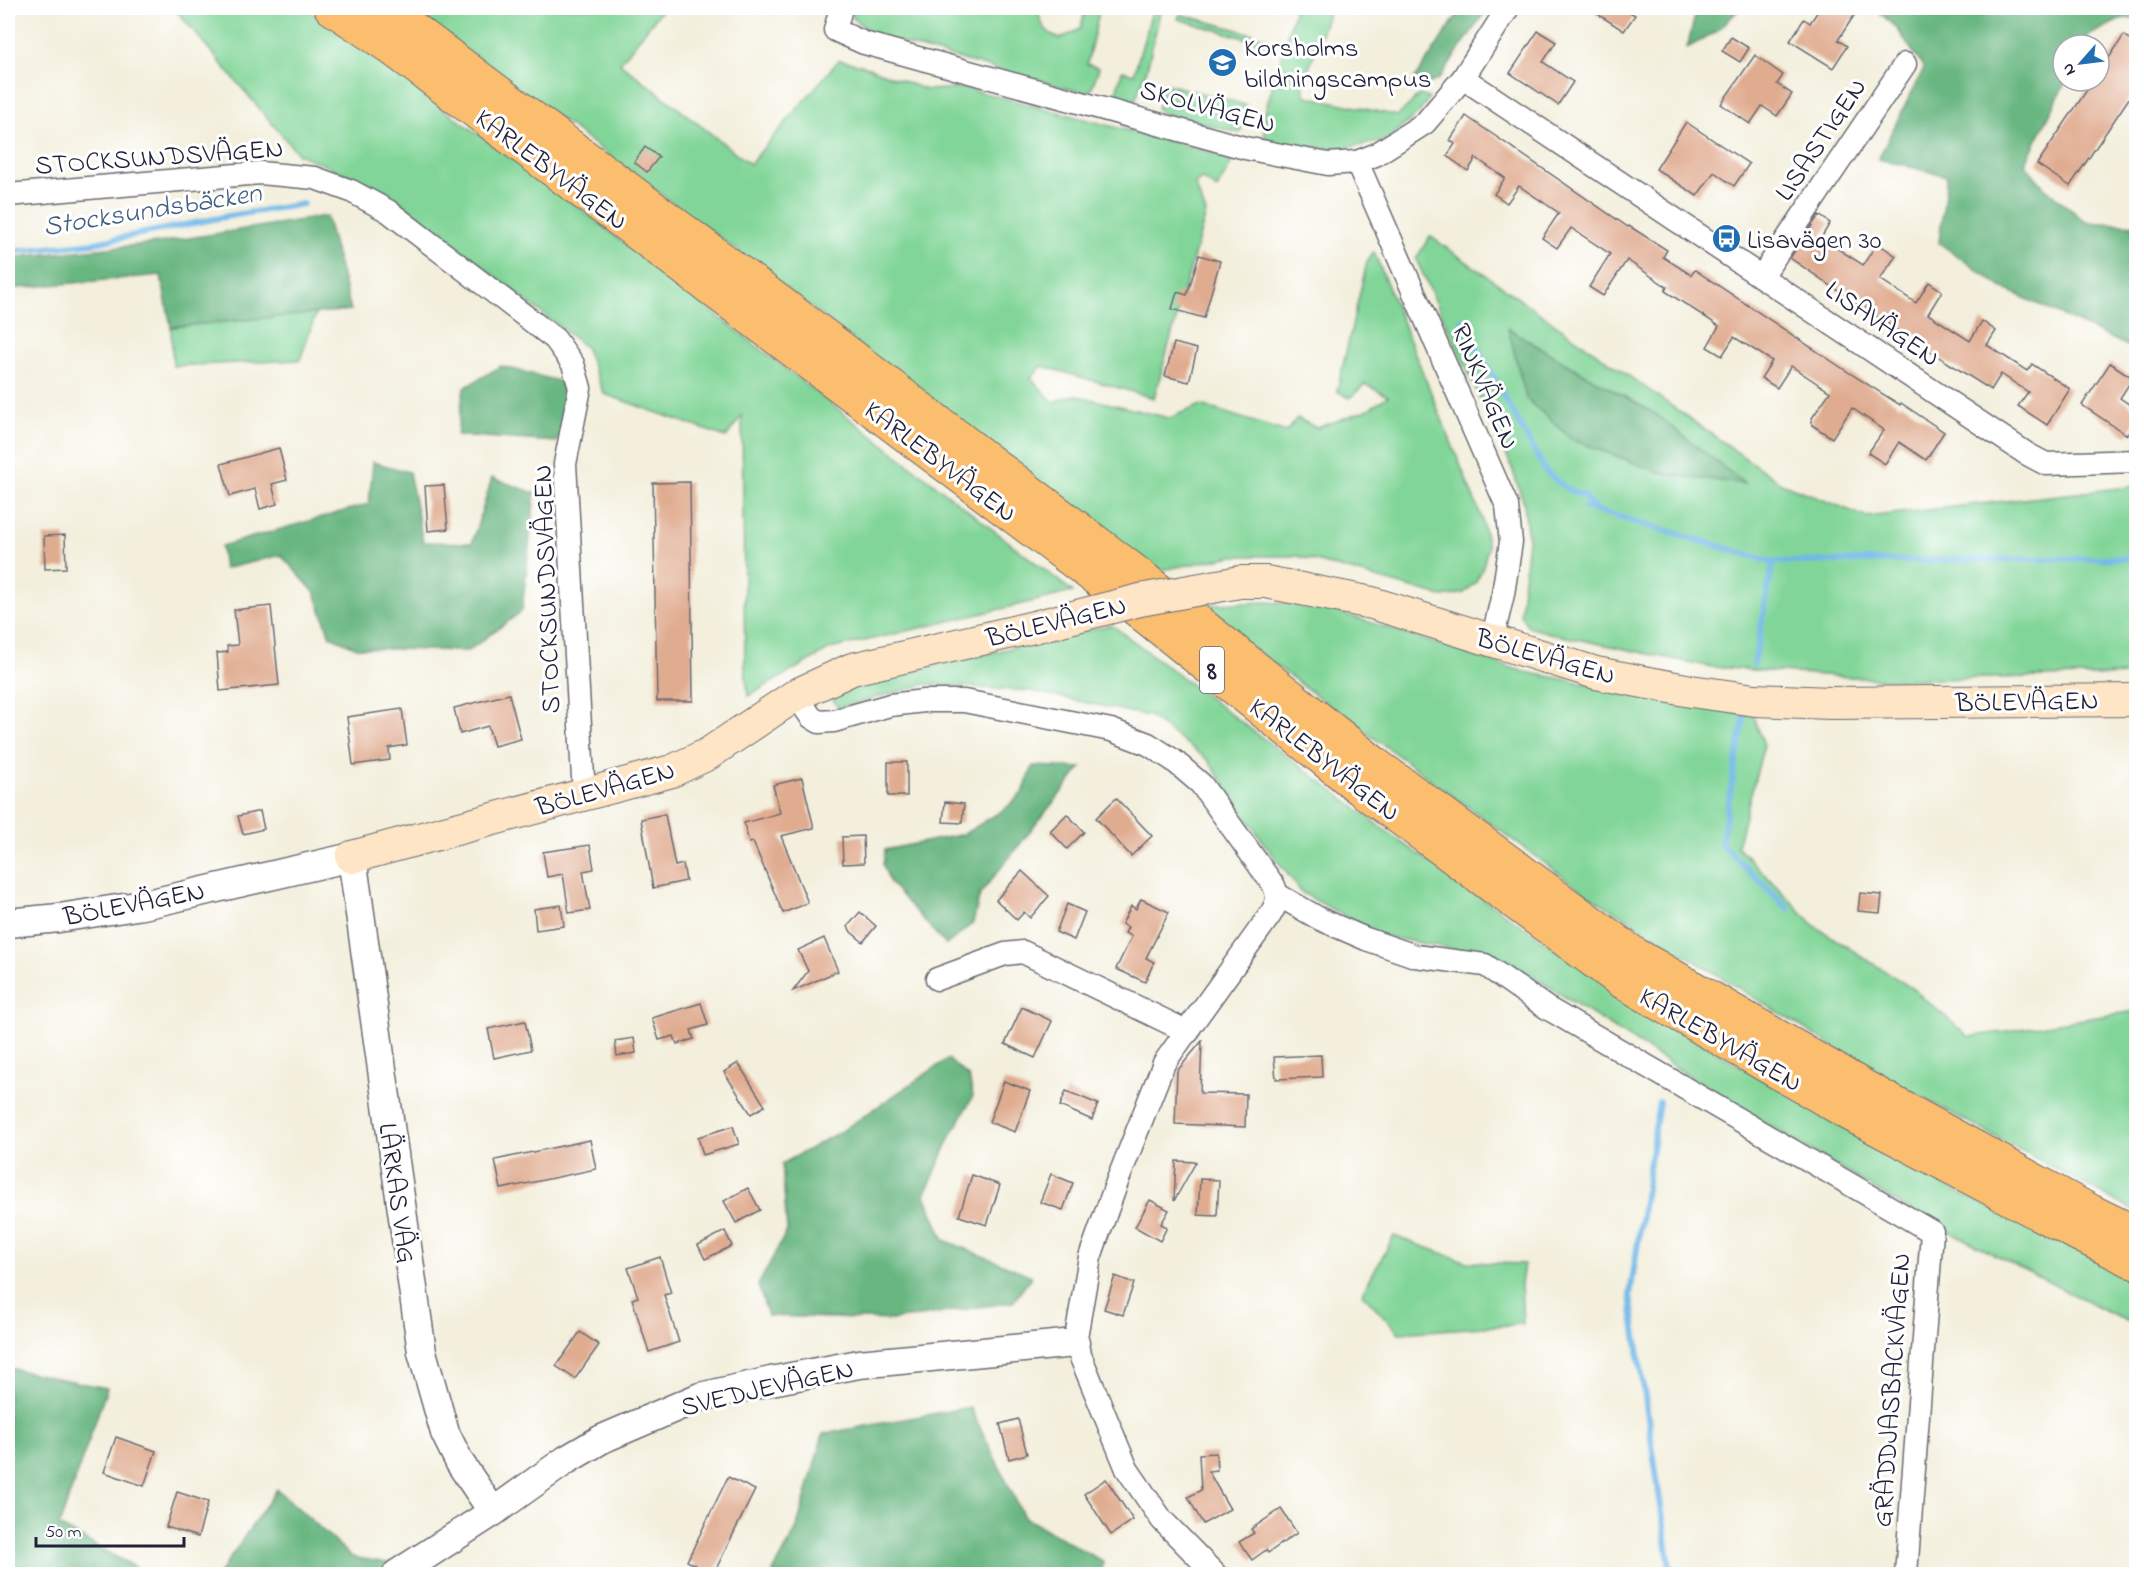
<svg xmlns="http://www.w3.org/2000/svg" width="2144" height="1582" viewBox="0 0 2144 1582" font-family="'Indie Flower',sans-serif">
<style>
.green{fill:#81d598;stroke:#527c6a;stroke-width:1.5}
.forest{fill:#68b680;stroke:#456c5e;stroke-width:1.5}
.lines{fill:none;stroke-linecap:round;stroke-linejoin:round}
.stream{stroke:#6fb7e7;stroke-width:6}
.building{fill:#e0ac90}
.minor-casing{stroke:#6b6a73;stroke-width:25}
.tertiary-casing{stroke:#6b6a73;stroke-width:31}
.secondary-casing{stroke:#6b6a73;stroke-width:34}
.trunk-casing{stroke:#6b6a73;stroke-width:35}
.minor{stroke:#fff;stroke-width:22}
.tertiary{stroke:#fff;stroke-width:28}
.secondary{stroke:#fde5c5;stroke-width:32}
.trunk{stroke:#fbbe6e;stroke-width:33}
.secondary-bridge-casing{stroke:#6b6a73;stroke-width:34;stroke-linecap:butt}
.secondary-bridge{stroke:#fde5c5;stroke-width:32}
.labels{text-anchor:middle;stroke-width:6;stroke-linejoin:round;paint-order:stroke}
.shield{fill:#fff;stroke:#646476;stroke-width:1.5}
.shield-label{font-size:26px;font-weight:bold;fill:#22223b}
.poi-label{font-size:27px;fill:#22223b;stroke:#fff;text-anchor:start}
.street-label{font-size:27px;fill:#22223b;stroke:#fff}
.water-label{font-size:28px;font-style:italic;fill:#415e80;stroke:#fff}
</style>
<rect width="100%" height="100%" fill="#fff"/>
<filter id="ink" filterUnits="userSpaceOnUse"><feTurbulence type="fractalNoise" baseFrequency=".0167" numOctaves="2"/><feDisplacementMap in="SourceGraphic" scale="12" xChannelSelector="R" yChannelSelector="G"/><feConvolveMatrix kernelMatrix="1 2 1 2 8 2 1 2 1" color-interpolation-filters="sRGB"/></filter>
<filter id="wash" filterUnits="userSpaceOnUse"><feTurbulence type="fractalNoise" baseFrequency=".008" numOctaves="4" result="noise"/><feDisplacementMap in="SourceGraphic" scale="24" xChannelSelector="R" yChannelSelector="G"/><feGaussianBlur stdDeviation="1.35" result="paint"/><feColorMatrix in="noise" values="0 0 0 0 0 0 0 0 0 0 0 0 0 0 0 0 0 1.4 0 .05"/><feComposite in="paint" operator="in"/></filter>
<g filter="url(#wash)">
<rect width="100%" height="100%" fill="#f3efdc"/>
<g class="green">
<path d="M174 8H305L578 207 1073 592 830 649 748 696 745 668 742 416 726 437 604 394 585 347 386 191 298 154Z"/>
<path d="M411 8H663L620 63 750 164 839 60 862 65 926 90 965 88 1214 153 1232 162 1217 189 1202 179 1195 184 1206 213 1154 398 1042 366 1031 378 1053 402 1074 395 1169 418 1201 405 1286 432 1297 418 1317 428 1367 410 1388 396 1365 384 1350 398 1337 391 1367 262 1374 252 1481 516 1488 547 1482 570 1475 583 1464 593 1444 597 1298 556H1233L1152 572 751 261Z"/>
<path d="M852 8H1037C1041 24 1044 32 1060 39L1080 29 1086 8H1100L1087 64 1099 68 1091 90 1085 93 875 36 853 18Z"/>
<path d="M1153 8H1161L1147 69 1134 103 1129 104 1118 101 1116 93 1122 71 1134 74Z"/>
<path d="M1295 8H1330L1303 86 1306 96 1398 116 1419 95 1429 98 1419 113 1385 141 1344 148H1289L1270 143 1265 138 1263 119Z"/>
<path d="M1180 14 1267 38 1265 44 1178 19Z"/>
<path d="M1163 83 1246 105 1241 131 1239 133 1164 114 1157 109Z"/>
<path d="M1430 236 1781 483 1866 517 2136 486V675L1892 680 1712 667 1557 635 1528 627 1520 614 1528 540 1524 504 1511 465 1416 259Z"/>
<path d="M316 313 300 360 173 366 171 327Z"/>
<path d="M1265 602 1316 605 1525 672 1753 715 1764 745 1737 846 1816 927 1913 989 1969 1037 2136 1011V1212L1873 1071 1588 895 1193 605Z"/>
<path d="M1112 625 1401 842 1634 1003 1943 1185 2136 1278V1325L2109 1313 1919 1216 1719 1095 1532 976 1481 954 1382 936 1302 893 1263 842 1208 760 1149 716 1031 691 926 684 838 708 831 696 843 688 1073 633Z"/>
<path d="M1394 1236 1467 1262 1524 1264 1521 1285 1523 1324 1399 1333 1362 1293Z"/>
</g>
<g class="forest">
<path d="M1462 8H1488L1439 79 1422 87 1412 83Z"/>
<path d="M1697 8H1741L1715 33 1687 48Z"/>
<path d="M1874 8H2136V19L2123 18 2088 36 2084 45H2063V81H2066L2025 164 2043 186 2086 222 2136 225V346L2130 347 2003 288 1939 243 1947 176 1878 159 1924 68 1896 27Z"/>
<path d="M326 216 351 310 171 327 161 275 8 289V258L158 243Z"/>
<path d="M1508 328 1565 363 1654 413 1745 484 1664 474 1573 440 1526 398Z"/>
<path d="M501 366 574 385 557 442 457 435 464 388Z"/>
<path d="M373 462 409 472 423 542 472 543 492 478 535 493 522 611 468 651 357 648 330 636 315 593 281 555 224 569 221 546 369 504Z"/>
<path d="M1033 766 1081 768 980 894 973 923 946 945 890 883 883 865 885 850 964 834 1005 809 1023 792Z"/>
<path d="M948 1059 969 1077 973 1096 950 1138 925 1195 944 1240 1032 1276 1013 1302 893 1320 768 1316 758 1285 787 1231 782 1164 843 1130Z"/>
<path d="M8 1368 107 1388 59 1526 148 1574H8Z"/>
<path d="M970 1407 1024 1517 1103 1562 1101 1574H772L796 1530 823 1434Z"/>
<path d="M277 1489 352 1557 429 1570 431 1574H219Z"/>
</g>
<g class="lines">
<g class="stream">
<path d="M8 252 95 243 229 216 303 204"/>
<path d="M1462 321 1546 472 1566 488 1584 496 1595 510"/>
<path d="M1585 507 1773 562 2136 558"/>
<path d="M1754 664 1773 562"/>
<path d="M1744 717 1721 844 1788 908"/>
<path d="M1659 1102 1630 1295 1671 1574"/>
</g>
</g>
<g id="blocks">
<g class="building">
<path d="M1588 8H1623L1635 15 1624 31Z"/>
<path d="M1820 8H1859L1838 40 1847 46 1833 68 1790 41 1804 19 1810 23Z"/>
<path d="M1538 31 1556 42 1543 62 1573 82 1558 105 1510 73Z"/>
<path d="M2124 35 2136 44V88L2070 186 2037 164 2093 81H2099V73Z"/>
<path d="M1731 37 1749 48 1740 62 1722 51Z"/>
<path d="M1755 55 1783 75 1777 84 1792 94 1777 116 1762 106 1750 124 1721 104Z"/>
<path d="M1466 116 1628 227 1629 226 1667 250 1663 257 1691 275 1695 270 1845 370 1900 405 1901 403 1944 432 1926 460 1899 442 1885 464 1868 453 1884 430 1852 408 1832 438 1812 425V418L1830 392 1791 366 1777 388 1761 378 1772 361 1734 337 1722 356 1707 347 1719 326 1665 291 1667 287 1627 260 1603 296 1589 287 1610 254 1571 228 1557 248 1542 238 1559 213 1519 186 1507 203 1494 194 1505 178 1476 158 1468 171 1447 156 1455 144 1450 140Z"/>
<path d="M1686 122 1749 164 1734 186 1714 172 1697 196 1656 169Z"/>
<path d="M645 147 659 157 647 172 634 162Z"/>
<path d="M1819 215 1830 223 1821 238 1863 265 1877 243 1896 256 1880 279 1916 303 1929 282 1942 291 1928 314 1970 341 1982 321 1996 331 1987 345 2027 371 2032 364 2070 389 2047 425 2018 406 2028 392 2001 374 1991 390 1898 331 1790 258Z"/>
<path d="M1199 255 1220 261 1204 318 1172 309 1177 292 1187 295Z"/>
<path d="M1174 343 1197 349 1189 382 1165 376Z"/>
<path d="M2110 363 2133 378 2120 398 2136 409V421L2127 435 2082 405Z"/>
<path d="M279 448 287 480 272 484 277 504 260 509 255 489 230 496 221 464Z"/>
<path d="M690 482 693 701H657L653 483Z"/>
<path d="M444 485 448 529 428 531 425 486Z"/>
<path d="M65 535 66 568 45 569 44 536Z"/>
<path d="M271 606 279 685 220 691 217 653 228 652 227 646 238 645 234 610Z"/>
<path d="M509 694 521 739 494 746 488 726 460 734 454 708Z"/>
<path d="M402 709 407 745 389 748 390 760 353 765 347 717Z"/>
<rect x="888" y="762" width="19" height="34"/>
<path d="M802 778 814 828 781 836 808 903 783 913 753 842 749 843 744 823 780 813 773 785Z"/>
<path d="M1116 798 1152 836 1131 856 1096 818Z"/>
<path d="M945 802 964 804 962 823 943 822Z"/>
<path d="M260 811 264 829 243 834 238 816Z"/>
<path d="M665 814 675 866 683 864 686 881 653 888 641 819Z"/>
<path d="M1067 814 1084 832 1067 849 1050 831Z"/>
<path d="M863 836 864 863 843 864 842 837Z"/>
<path d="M590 845 594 869 583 871 590 910 569 913 563 874 547 877 543 852Z"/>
<path d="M1022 871 1049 896 1030 918 1024 912 1017 920 996 900Z"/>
<path d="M1860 893 1882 895 1880 913 1858 911Z"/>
<path d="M1141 899 1169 912 1146 958 1154 962 1145 982 1116 969 1132 936 1125 933 1128 927 1122 924 1131 906 1136 909Z"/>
<path d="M1067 904 1085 912 1074 940 1056 932Z"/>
<path d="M561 905 564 926 536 930 534 909Z"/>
<path d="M860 912 876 926 863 942 851 932 848 926Z"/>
<path d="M824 938 838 971 793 991 808 971 798 950Z"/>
<path d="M701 1003 708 1025 691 1030 694 1039 677 1044 674 1036 659 1040 652 1018Z"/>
<path d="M1022 1007 1052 1021 1035 1058 1005 1044Z"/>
<path d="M525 1021 531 1050 494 1058 488 1029Z"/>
<path d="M634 1038 636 1053 617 1056 615 1041Z"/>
<path d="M1202 1041 1200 1093 1246 1094 1245 1127 1175 1124 1177 1071Z"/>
<path d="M1321 1055 1322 1077 1276 1079 1274 1057Z"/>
<path d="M738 1063 765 1106 751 1114 724 1072Z"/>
<path d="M1004 1081 1030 1091 1015 1132 989 1122Z"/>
<path d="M1066 1091 1098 1104 1092 1120 1060 1106Z"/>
<path d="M733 1126 739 1144 703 1155 698 1137Z"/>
<path d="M590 1140 596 1169 501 1189 495 1160Z"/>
<path d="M1176 1161 1196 1162 1174 1201Z"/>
<path d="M1051 1174 1073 1183 1063 1210 1040 1202Z"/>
<path d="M972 1175 1000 1185 987 1225 959 1216Z"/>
<path d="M1200 1179 1219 1180 1217 1216 1198 1215Z"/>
<path d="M748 1188 760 1210 736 1223 724 1201Z"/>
<path d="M1150 1200 1169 1210 1161 1224 1167 1227 1160 1241 1135 1227Z"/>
<path d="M725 1231 732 1246 705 1259 698 1245Z"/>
<path d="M660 1257 671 1293 664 1295 679 1342 649 1352 632 1299 638 1297 628 1268Z"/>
<path d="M1115 1276 1134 1283 1123 1315 1104 1309Z"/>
<path d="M580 1332 599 1345 575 1379 556 1366Z"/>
<path d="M1018 1419 1027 1454 1009 1459 1000 1424Z"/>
<path d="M116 1437 156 1451 144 1486 104 1472Z"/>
<path d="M1216 1453 1217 1470 1208 1471 1230 1509 1203 1524 1188 1497 1201 1490 1199 1454Z"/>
<path d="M728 1477 755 1490 713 1575H690L695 1565 687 1561Z"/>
<path d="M1106 1479 1133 1520 1111 1535 1084 1494Z"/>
<path d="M177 1492 208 1502 198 1537 166 1527Z"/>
<path d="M1281 1509 1297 1533 1268 1553 1266 1550 1252 1560 1239 1542 1254 1533 1251 1529Z"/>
</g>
</g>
</g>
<g filter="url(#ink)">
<use href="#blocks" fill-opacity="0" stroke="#6b6a73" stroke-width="1.5"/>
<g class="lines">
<defs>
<g id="minor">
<path d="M841 8 835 30 864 43 1245 148 1328 164 1357 162 1375 155 1425 123 1463 78 1508 8"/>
<path d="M1463 78 2027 454 2046 464 2136 461"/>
<path d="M1357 162 1507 506 1511 542 1503 594 1492 641"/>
<path d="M8 195 260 173 315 178 351 191 388 211 555 339 573 364 580 388 565 464 584 795"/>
<path d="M1762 276 1905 64"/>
<path d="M796 695 811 717 819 722 834 721 890 705 924 701H964L1111 730 1148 744 1173 760 1201 784 1274 886C1279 898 1277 904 1270 915L1164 1063 1117 1182 1090 1257 1075 1343 1127 1469 1162 1520 1215 1574"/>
<path d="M1278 895 1320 919 1366 939 1415 956 1485 965 1547 1008 1932 1232 1906 1574"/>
<path d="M937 979 1005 954 1023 952 1188 1032"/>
</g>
<g id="tertiary">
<path d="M8 923 59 918 143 905 352 857 422 1352 445 1433 460 1463 493 1512"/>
<path d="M397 1574 493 1512 566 1460 602 1439 700 1397 771 1381 859 1364 1075 1343"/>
</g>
<g id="secondary">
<path d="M1240 582H1266L1372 603 1596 673 1691 691 1755 700 1831 703 2136 700"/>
<path d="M352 857 672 771 708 754 796 695 852 669 1034 627"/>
</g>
<g id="trunk">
<path d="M331 8 388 46 1123 599 1360 789 1619 980 1853 1116 2077 1234 2136 1263"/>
<path d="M386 8 839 346 1145 579 1377 765 1635 954 1867 1088 2091 1211 2136 1233"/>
</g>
</defs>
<use href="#minor" class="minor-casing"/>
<use href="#tertiary" class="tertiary-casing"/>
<use href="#secondary" class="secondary-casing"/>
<use href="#trunk" class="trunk-casing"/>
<use href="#minor" class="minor"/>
<use href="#tertiary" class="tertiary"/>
<use href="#secondary" class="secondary"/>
<use href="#trunk" class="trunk"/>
<defs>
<path id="secondary-bridge" d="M1034 627 1140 600 1240 582"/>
</defs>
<use href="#secondary-bridge" class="secondary-bridge-casing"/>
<use href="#secondary-bridge" class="secondary-bridge"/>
</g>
</g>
<defs>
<symbol id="school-disc" viewBox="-11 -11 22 22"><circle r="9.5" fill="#1f6fb2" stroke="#fff"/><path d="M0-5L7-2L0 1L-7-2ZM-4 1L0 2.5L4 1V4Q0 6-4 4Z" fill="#fff"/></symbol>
<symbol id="bus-disc" viewBox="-11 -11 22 22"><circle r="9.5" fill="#1f6fb2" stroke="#fff"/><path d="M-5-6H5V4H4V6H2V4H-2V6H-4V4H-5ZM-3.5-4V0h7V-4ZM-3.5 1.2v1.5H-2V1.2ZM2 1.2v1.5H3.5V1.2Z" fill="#fff"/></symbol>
</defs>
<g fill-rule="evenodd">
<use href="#school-disc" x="1206" y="46" width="33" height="33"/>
<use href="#bus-disc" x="1710" y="222" width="33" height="33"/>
</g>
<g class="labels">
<rect class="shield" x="1200" y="647" width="24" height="46" rx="4.5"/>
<g class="shield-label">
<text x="1212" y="679">8</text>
</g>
<g class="poi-label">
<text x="1244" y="56">Korsholms<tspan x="1244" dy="31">bildningscampus</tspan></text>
<text x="1747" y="248">Lisavägen 30</text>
</g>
<g class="street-label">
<text transform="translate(1208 106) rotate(15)" y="9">SKOLVÄGEN</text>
<text transform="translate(1820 139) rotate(-56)" y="9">LISASTIGEN</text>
<text transform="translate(159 156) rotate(-4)" y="9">STOCKSUNDSVÄGEN</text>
<text transform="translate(552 169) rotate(37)" y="9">KARLEBYVÄGEN</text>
<text transform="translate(1883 323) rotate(34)" y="9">LISAVÄGEN</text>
<text transform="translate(1486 386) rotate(67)" y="9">RINKVÄGEN</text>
<text transform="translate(941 461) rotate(37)" y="9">KARLEBYVÄGEN</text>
<text transform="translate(546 589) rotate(-92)" y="9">STOCKSUNDSVÄGEN</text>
<text transform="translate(1056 621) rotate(-14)" y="9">BÖLEVÄGEN</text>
<text transform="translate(1546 656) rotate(16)" y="9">BÖLEVÄGEN</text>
<text transform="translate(2027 701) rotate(-1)" y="9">BÖLEVÄGEN</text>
<text transform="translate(1325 759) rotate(38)" y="9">KARLEBYVÄGEN</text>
<text transform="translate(605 788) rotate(-16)" y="9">BÖLEVÄGEN</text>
<text transform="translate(134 903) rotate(-11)" y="9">BÖLEVÄGEN</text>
<text transform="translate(1721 1039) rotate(30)" y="9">KARLEBYVÄGEN</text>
<text transform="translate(398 1193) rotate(82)" y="9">LÄRKAS VÄG</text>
<text transform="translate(767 1387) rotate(-13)" y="9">SVEDJEVÄGEN</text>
<text transform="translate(1891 1390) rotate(-86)" y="9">GRÄDDJASBACKVÄGEN</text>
</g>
<g class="water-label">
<text transform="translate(152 208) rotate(-9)" y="10">Stocksundsbäcken</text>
</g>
</g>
<rect width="2144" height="1582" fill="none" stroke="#fff" stroke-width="30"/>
<g transform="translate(2081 63) rotate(242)"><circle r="28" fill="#ffffff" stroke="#a7a7b1" stroke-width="1.5"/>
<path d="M0-4.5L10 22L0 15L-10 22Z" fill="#1f6fb2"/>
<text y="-9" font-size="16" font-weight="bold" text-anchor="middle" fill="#22223b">N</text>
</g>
<path d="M36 1537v9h148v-9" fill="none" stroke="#22223b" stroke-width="3"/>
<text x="45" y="1537" font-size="18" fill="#22223b" stroke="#ffffff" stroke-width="4.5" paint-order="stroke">50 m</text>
</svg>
